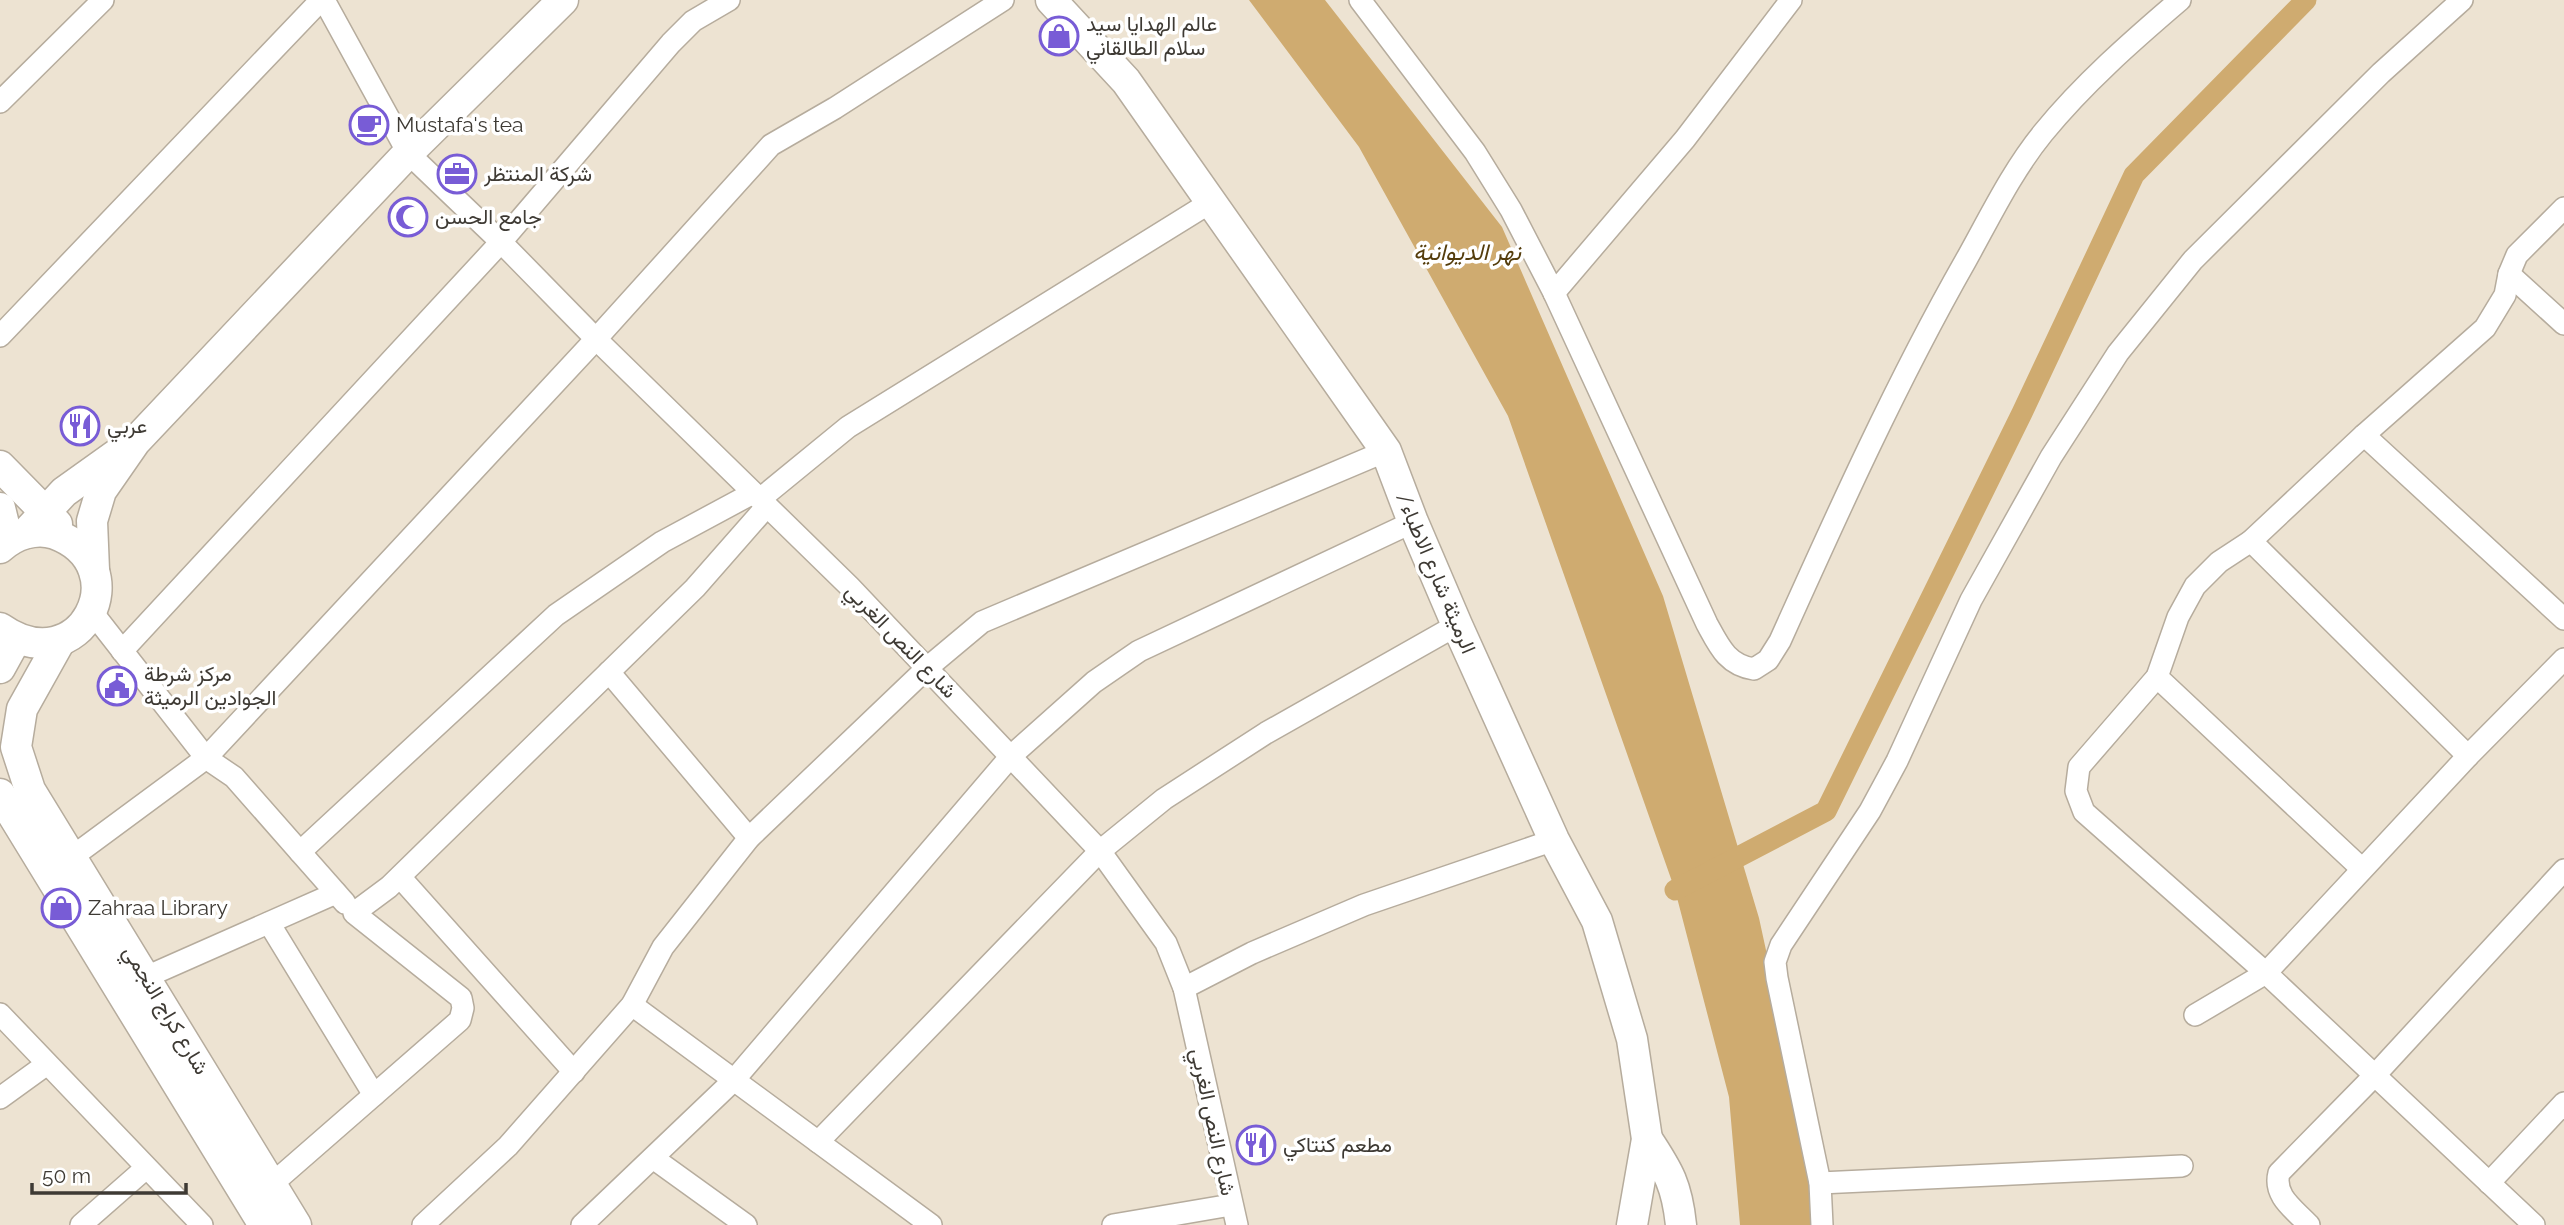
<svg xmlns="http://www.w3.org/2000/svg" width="2564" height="1225" viewBox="0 0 2564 1225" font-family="Raleway,Vazirmatn,sans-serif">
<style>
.water{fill:#cfab70}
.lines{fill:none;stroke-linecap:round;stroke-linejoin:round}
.canal{stroke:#cfab70;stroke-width:21}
.street-casing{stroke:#b6ac9d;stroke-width:24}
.secondary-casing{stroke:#b6ac9d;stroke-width:33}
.street{stroke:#fff;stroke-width:21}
.secondary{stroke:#fff;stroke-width:30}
.labels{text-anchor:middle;stroke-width:7;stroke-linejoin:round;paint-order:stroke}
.poi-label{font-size:21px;fill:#3e3a34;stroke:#fff;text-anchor:start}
.street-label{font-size:21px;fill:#3e3a34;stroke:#fff}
.water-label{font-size:23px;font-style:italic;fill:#553d0c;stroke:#fff}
</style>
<rect width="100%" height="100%" fill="#ede3d2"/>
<path class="water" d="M1249 0H1325L1502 227 1663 596 1759 918 1809 1148 1816 1225H1740L1729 1097 1675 890 1508 416 1359 147Z"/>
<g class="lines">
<path class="canal" d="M1675 890 1826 811 2022 413 2134 175 2306 0"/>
<defs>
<g id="street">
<path d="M324 0 408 153 501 242 596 339 849 586 1100 851 1166 943 1184 988 1237 1225"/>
<path d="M1360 0 1475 152 1511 210 1554 293 1707 624C1719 646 1727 665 1754 669L1768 660 1780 641C1838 512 1896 383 1966 260 1990 217 2012 171 2043 133 2083 84 2132 41 2180 0"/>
<path d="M0 102 103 0"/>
<path d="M2509 274 2564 324"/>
<path d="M1554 293 1685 139 1791 0"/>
<path d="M0 336 321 0"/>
<path d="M2364 435 2564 619"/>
<path d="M760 499 848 427 1211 202"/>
<path d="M2251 541 2468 756"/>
<path d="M92 612 206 758 234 777 300 852 556 615 662 542 753 493"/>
<path d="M122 651 501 242 671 43 693 21 729 0"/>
<path d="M609 672 749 838"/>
<path d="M2157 677 2362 869"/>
<path d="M300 852 345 903"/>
<path d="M72 857 206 758 596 339 771 145 835 108 1003 0"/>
<path d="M400 877 574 1072"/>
<path d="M269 923 374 1095"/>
<path d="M146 977 336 893"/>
<path d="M1184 988 1252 953 1364 905 1554 840"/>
<path d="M632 1005 931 1225"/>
<path d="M0 1014 202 1225"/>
<path d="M2195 1015 2266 973 2468 756 2564 659"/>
<path d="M0 1098 47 1064"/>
<path d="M818 1142 1100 851 1164 799 1266 733 1457 625"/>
<path d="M653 1158 746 1225"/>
<path d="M1820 1183 2182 1166"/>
<path d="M2489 1183 2564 1103"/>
<path d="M272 1184 460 1020 463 1008 461 998 354 913 389 887 695 588 767 506"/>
<path d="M81 1225 146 1168"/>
<path d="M423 1225 508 1146 632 1005 663 947 749 838 927 668 982 622 1386 451"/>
<path d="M582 1225 734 1080 1011 756 1094 682 1139 651 1413 522"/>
<path d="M1113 1225 1231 1205"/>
<path d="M1822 1225 1820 1183 1777 978 1775 962 1781 945 1870 811 1897 761 1971 600 2051 457 2118 353 2193 260 2381 73 2462 0"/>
<path d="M2309 1225C2294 1209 2273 1196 2279 1173L2376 1074 2564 870"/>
<path d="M2534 1225 2266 973 2084 812 2076 791 2079 767 2157 677 2178 617 2195 586 2219 562 2251 541 2364 435 2485 328 2505 295 2509 274 2517 255 2564 208"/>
</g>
<g id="secondary">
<path d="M1051 0 1126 81 1386 451 1413 522 1457 625 1554 840 1597 921 1632 1039 1647 1139 1632 1225"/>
<path d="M0 466 57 524"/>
<path d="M0 508 8 541"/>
<path d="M26 533 64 492 120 452"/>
<path d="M0 548C14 535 36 527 55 534 140 566 81 685 0 628"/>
<path d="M94 570 92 521 101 491 135 442 408 153 563 0"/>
<path d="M60 641 22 709 16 747 30 790 296 1225"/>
<path d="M0 668 16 639"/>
<path d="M0 794 264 1225"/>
<path d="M1647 1139C1669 1172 1677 1186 1681 1225"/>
</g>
</defs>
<use href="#street" class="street-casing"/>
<use href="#secondary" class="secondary-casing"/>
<use href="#street" class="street"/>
<use href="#secondary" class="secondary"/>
</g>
<defs>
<symbol id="shop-ring" viewBox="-11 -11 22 22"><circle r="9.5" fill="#fff" stroke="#785cd6" stroke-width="1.5"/><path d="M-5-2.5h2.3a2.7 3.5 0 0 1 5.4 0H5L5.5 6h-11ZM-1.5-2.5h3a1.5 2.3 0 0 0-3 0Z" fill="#785cd6"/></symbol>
<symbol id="cafe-ring" viewBox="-11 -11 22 22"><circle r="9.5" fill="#fff" stroke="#785cd6" stroke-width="1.5"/><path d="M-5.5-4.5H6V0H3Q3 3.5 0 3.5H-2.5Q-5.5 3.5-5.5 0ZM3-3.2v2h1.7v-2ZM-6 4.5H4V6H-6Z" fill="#785cd6"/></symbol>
<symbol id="office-ring" viewBox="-11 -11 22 22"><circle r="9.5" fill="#fff" stroke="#785cd6" stroke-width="1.5"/><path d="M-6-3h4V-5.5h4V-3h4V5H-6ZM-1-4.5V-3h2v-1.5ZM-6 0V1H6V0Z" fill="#785cd6"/></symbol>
<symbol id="mosque-ring" viewBox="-11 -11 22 22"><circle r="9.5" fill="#fff" stroke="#785cd6" stroke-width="1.5"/><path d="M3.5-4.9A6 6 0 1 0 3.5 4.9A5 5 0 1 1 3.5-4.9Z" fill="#785cd6"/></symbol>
<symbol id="restaurant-ring" viewBox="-11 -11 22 22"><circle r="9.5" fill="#fff" stroke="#785cd6" stroke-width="1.5"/><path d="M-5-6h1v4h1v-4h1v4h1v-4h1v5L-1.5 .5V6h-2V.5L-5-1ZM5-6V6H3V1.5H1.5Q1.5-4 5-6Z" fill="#785cd6"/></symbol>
<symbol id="civic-ring" viewBox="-11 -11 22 22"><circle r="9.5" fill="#fff" stroke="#785cd6" stroke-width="1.5"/><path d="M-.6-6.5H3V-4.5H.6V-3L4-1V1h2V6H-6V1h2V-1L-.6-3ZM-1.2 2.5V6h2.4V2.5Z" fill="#785cd6"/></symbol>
</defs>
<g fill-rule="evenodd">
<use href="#shop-ring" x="1037" y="14" width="44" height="44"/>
<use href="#cafe-ring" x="347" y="103" width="44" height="44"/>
<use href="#office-ring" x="435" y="152" width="44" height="44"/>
<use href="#mosque-ring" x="386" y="195" width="44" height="44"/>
<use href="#restaurant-ring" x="58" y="404" width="44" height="44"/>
<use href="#civic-ring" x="95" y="664" width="44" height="44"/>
<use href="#shop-ring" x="39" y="886" width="44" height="44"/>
<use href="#restaurant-ring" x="1234" y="1123" width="44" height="44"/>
</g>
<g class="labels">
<g class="poi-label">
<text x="1086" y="31">عالم الهدايا سيد<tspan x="1086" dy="24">سلام الطالقاني</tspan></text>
<text x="396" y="132">Mustafa's tea</text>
<text x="484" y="181">شركة المنتظر</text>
<text x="435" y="224">جامع الحسن</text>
<text x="107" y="433">عربي</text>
<text x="144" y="681">مركز شرطة<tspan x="144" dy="24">الجوادين الرميثة</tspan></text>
<text x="88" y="915">Zahraa Library</text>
<text x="1283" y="1152">مطعم كنتاكي</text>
</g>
<g class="street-label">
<text transform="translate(1436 573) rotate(67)" y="7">/الرميثة شارع الاطباء</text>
<text transform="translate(901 641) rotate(46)" y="7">شارع النص الغربي</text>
<text transform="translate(166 1010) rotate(59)" y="7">شارع كراج النجمي</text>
<text transform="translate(1213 1122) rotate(78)" y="7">شارع النص الغربي</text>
</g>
<g class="water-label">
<text x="1467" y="260">نهر الديوانية</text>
</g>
</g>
<path d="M32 1183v10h154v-10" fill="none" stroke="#3e3a34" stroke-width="3.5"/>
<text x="42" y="1183" font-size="21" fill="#3e3a34" stroke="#ffffff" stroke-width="5" paint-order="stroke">50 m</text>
</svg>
